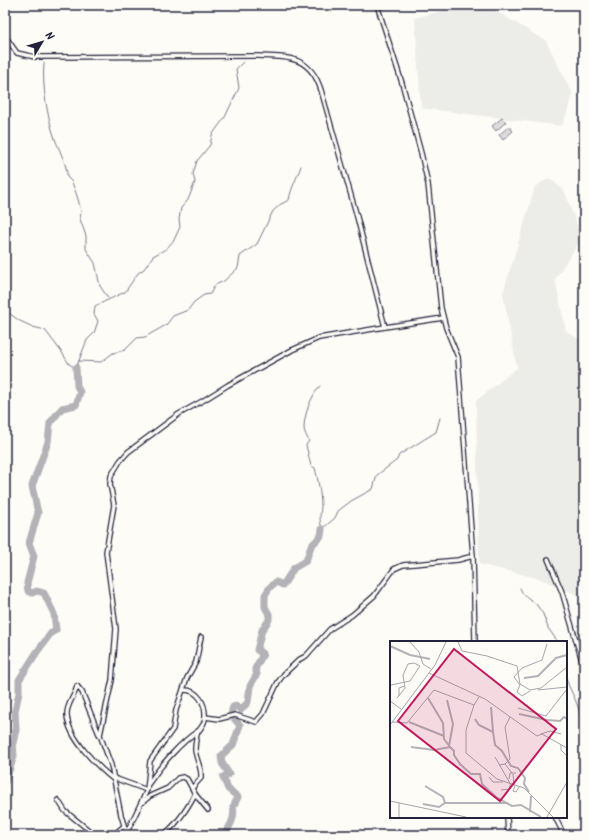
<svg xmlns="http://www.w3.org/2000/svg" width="589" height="840" font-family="Kalam,sans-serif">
  <rect width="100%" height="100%" fill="#fdfcf7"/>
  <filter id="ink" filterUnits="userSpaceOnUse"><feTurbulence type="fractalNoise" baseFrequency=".025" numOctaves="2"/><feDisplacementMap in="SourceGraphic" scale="8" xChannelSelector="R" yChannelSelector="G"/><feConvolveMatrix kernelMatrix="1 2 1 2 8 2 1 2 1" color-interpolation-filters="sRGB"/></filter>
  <g filter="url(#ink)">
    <g fill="#ecece9">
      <polygon points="463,5 486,5 546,41 573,95 562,126 421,108 415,18"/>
      <polygon points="549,178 564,190 582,238 555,279 566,331 584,342 584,598 541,579 479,564 476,401 517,368 503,293 535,187"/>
    </g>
    <g fill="#dddcdb" stroke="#807f8b">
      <polygon points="502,118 506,122 496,131 492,126"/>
      <polygon points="509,126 513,131 503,140 499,135"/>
    </g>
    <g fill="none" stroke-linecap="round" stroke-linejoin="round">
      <g stroke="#787885" stroke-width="1">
        <path d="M44,63C42,88 47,115 55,139C59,150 68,166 67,177L72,182L78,199L81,211L80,219L86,236V249L95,263L100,286L108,298"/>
        <polyline points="5,307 10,314 20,321 33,327 45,330 63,354 69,364 76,368 87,340 94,333 98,321 94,314 95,306 125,292 138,273 144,269 153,256 166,249 174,240 180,227 179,219 181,208 188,200 195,182 193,174 197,161 210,145 212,135 225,117 239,88 236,69 244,61"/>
        <path d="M79,361L101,362L113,353L125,350L137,338L145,337L166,325L173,316L188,310L194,302L204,295L210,294L215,285L224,281L238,268L240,256L257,244L273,211L281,204L289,200C291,188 297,178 301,166"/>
        <path d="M320,386C311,396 304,415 304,428C304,432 307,437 309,441L306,445L311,466L315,468C318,480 321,494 321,507C320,517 319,518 322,529L335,518L338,511L351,501L373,489L377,475L397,460L399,455L436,432L440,418"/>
        <polyline points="520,588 523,594 536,604 543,614 548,628 558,642"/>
        <path d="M566,678C569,689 575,697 578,707C581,715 579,722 584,729"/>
      </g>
      <g stroke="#b2b2b7" stroke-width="7">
        <polyline points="5,783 14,756 13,743 16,730 15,711 19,693 19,680 37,652 51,633 56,630 54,614 44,593 37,591 32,593 28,591 27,583 34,556 29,543 38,513 32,486 48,442 50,423 62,408 76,405 80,392 77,386 76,368"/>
        <polyline points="5,811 5,812"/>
        <polyline points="5,831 7,835"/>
        <path d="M224,835C230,827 236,817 233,807L238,797L228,789L223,777L229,774L222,763L221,756L233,745L240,725C235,720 229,715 233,707L237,706L241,710L248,702L250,686L257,674L255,669L263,654L257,650L262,630L269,620V614L265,607V595L270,587L276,582L283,585L294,568L306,561L311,546L321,536L322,529"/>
      </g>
      <g stroke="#22223b" stroke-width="6">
        <g id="minor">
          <polyline points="377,5 402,83 421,153 428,184 441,308 446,328 458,357 473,556 475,642"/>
          <path d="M5,36L17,53L35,57L257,56C287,57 310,55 321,90L356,213L385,327L443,318"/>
          <polyline points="548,559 562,592 584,668"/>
          <path d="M77,686C75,696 66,705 67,715C68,738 97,766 114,780"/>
          <polyline points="77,686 82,692 99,734"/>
          <path d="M183,690C198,689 206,704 205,718C205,724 201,727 198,732C196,736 195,746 195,750C196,760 202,767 201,778L192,788"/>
          <polyline points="205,717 219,719 235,715 256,722 263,714 278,682 284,674 300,659 306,656 330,629 352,615 374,596 394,569 403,565 458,560 473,556"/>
          <polyline points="114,778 147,790"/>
          <path d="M149,783C161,765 181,742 198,731"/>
          <polyline points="58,800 65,811 95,835"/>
          <polyline points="143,802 150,796 168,788 178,778 183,777 187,779 195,794 208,810"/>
          <polyline points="507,817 508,835"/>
          <polyline points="555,817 564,835"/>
          <polyline points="127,832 147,790 150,761 173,729 176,710 187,678 196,662 201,637"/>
          <polyline points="113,835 124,826"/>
          <polyline points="127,835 121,815 111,765 100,735 112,680 116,629 106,552 114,505 110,484 111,476 120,461 128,452 179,414 204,400 228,385 292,350 319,338 385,327"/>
          <path d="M163,835C177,825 187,809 195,794"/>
        </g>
      </g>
      <use href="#minor" stroke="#fdfcf7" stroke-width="3.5"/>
    </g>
  </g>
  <g transform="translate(390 641)">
    <rect width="177" height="177" fill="#fdfcf7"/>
    <path fill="none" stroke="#b2b2b7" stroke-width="2" d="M0,5L20,14L40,18M134,37L148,35L166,17L177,14M57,59L63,83L59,105M101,66L103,91M129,73L157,79L170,80L174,76L177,78M85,78L89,84L103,91M19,81L54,95M103,91L105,104L112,110L121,125L128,127L135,137L134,143L139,151M21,106L44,109L60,106L54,98L53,82L38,57M60,106L64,110V114L70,123L81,133H90L92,143L106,156L122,165L131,164L151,176M35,145L53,156L55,162H118M33,163L49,166L55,162M140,171L141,155"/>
    <path fill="none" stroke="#a5a5ac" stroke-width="1" d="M20,1L29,11L33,23L41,28M68,1L72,10L97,15L127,25L130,43L140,49L151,47L177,26M39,32L95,58L147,95L152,93L177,107M0,42V56M1,44L20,40L30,25M148,49L177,46M140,50L132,55L127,51L130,44L124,36L132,27L152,19L157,3M9,55V47L15,45M7,57L15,47L13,34L18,23L24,22L30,25M0,60L11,68M84,64L76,89V112L107,138L134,147L163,176M128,67L156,75L177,48M2,81L17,82L44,49L84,64L89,56M0,84L45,24L56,1M151,93L160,90L171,93M171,104V109L177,115M105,116L121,144M115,123L120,118L115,86L120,76M109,124L115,123L122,132M123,133L124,145M99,136L103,141H113M119,138L120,132H126M125,145L123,150L126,151L129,146M111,149L120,148V144M0,160L76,176M9,176V162M157,176L177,141"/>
    <path fill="#c2185b" fill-opacity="0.15" stroke="#c2185b" stroke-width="2" d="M64,8L166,88L110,160L8,80Z"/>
    <rect width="177" height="177" fill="none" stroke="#22223b" stroke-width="2"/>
  </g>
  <rect width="589" height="840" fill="none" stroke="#fdfcf7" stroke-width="20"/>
  <rect x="10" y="10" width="569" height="820" fill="none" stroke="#22223b" stroke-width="1.5" filter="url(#ink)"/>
  <g transform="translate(42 42) rotate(52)" stroke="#fdfcf7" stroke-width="3" paint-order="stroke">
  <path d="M0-3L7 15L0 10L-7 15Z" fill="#22223b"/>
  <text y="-6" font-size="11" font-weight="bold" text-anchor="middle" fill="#22223b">N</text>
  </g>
</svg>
